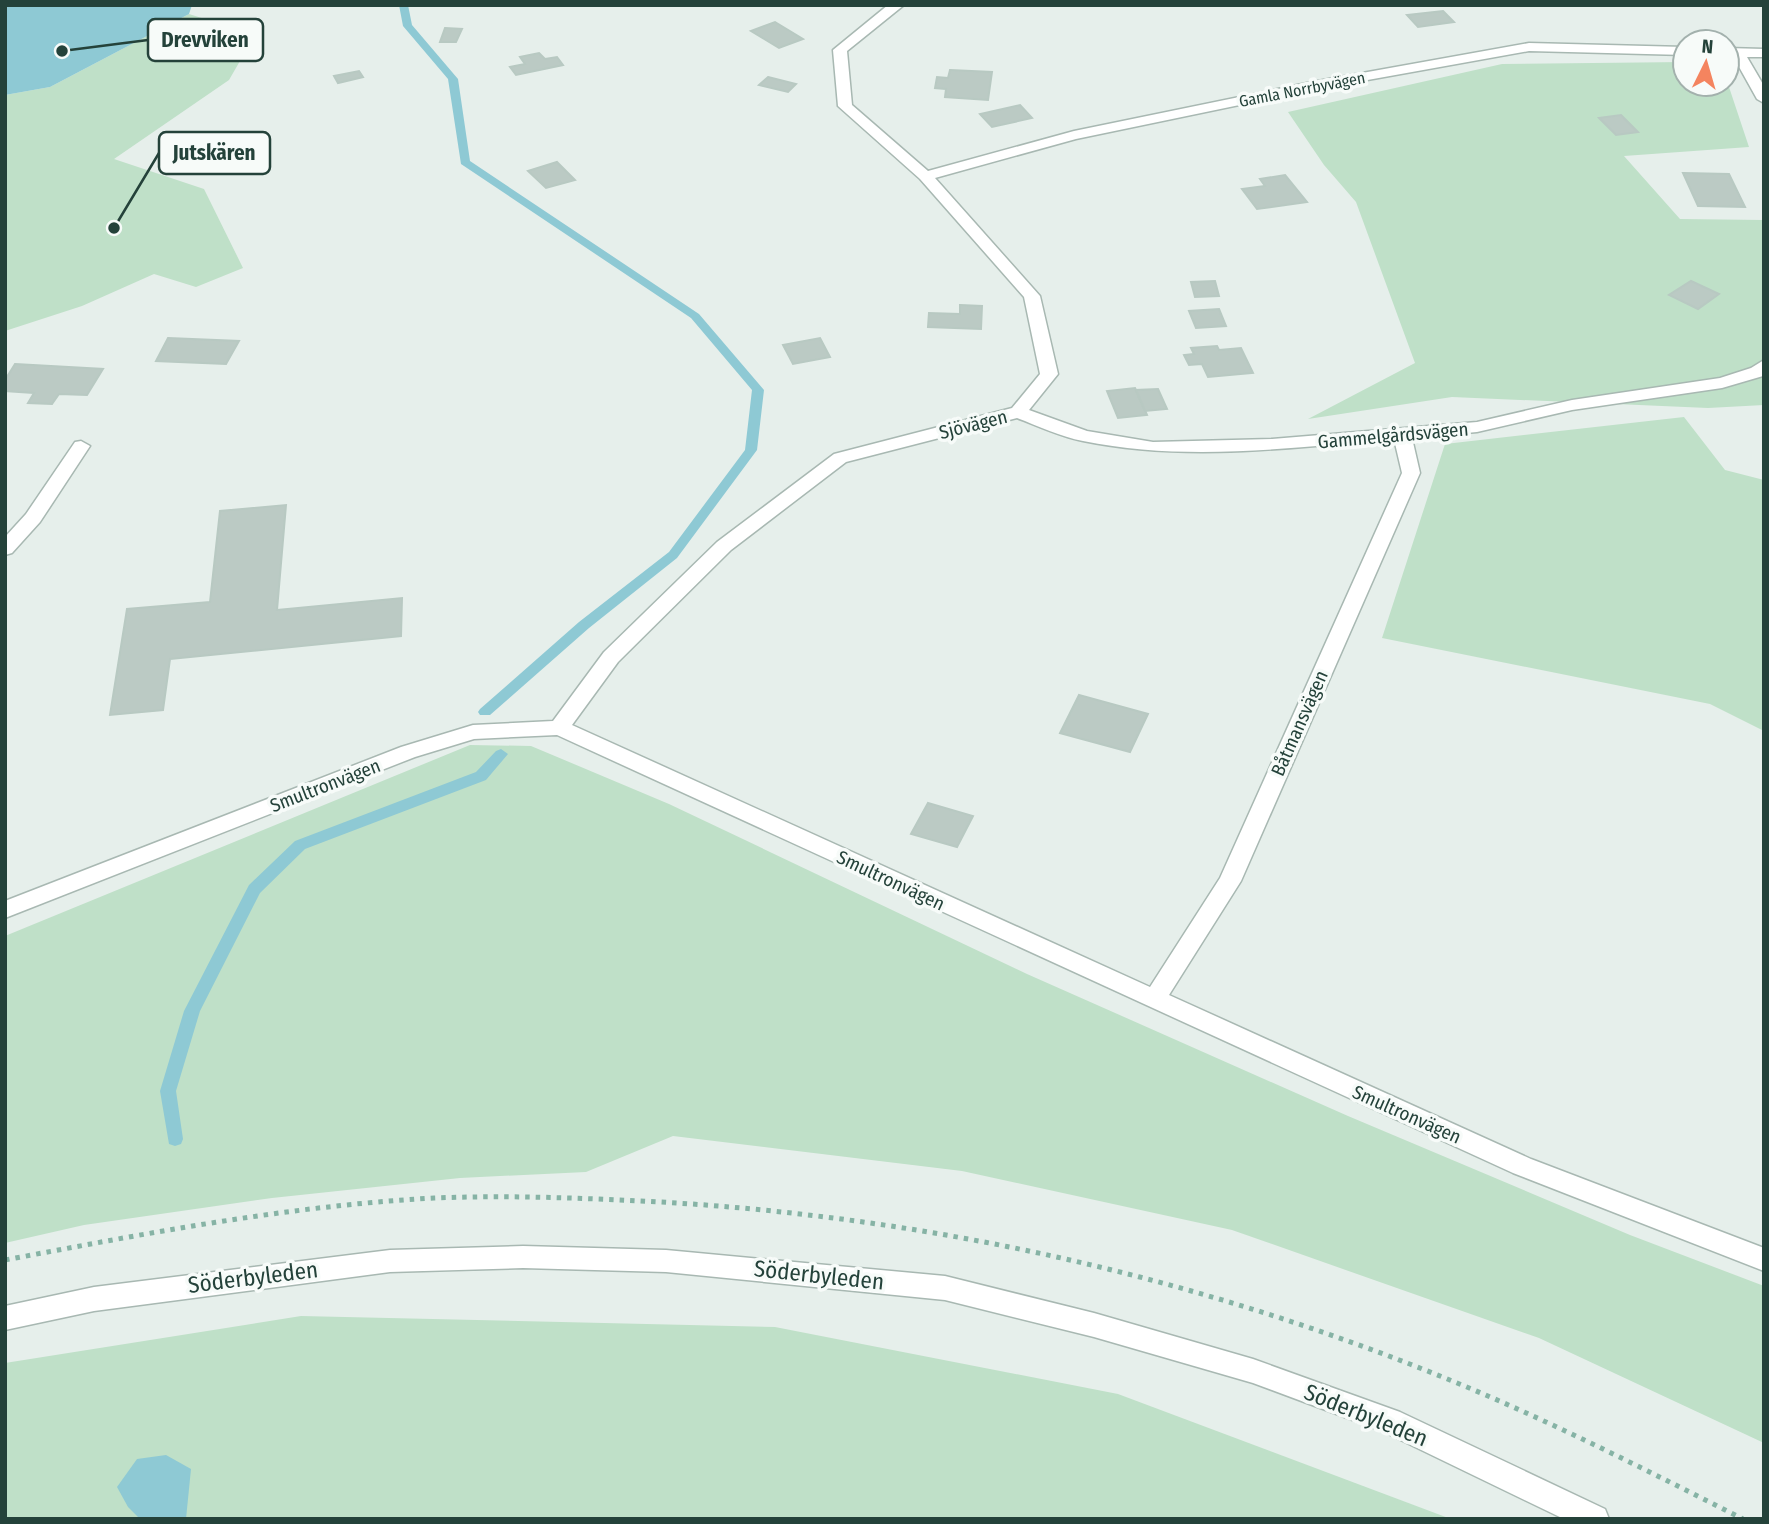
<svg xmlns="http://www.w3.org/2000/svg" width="1769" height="1524" font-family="'Fira Sans Condensed',sans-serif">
  <rect width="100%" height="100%" fill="#e6efeb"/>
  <g fill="#bfe0c8">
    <polygon points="189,14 255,35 229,80 114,159 204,189 243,268 196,287 154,274 82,306 5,331 5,95 50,87"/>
    <polygon points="1685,62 1685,84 1727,84 1727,81 1749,147 1624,156 1680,219 1764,220 1764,405 1708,408 1452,397 1308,419 1415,363 1356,202 1324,165 1288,112 1502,64"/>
    <polygon points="1684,417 1725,470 1764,480 1764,731 1710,704 1382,638 1445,444"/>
    <polygon points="470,745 531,746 562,759 669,804 1027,974 1348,1116 1630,1235 1764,1286 1764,1443 1539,1338 1232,1230 962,1171 673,1136 586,1172 460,1178 272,1198 84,1225 5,1243 5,936"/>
    <polygon points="301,1316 775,1327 1118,1394 1451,1519 5,1519 5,1363"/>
  </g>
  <g fill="#8ec9d4">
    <polygon points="5,5 192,5 189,14 50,87 5,95"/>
    <polygon points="166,1455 191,1469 186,1519 140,1519 128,1507 117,1487 137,1459"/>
  </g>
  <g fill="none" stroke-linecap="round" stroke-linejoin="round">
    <g fill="#8ec9d4" fill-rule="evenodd">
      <polygon points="399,5 408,5 412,25 458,79 470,161 699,314 764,390 757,450 677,558 589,628 490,715 480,715 478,712 480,709 579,622 669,552 745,450 752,390 691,318 461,164 448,79 403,26"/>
      <polygon points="501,749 508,754 486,780 305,849 260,893 200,1011 176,1091 183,1139 181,1144 175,1146 169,1144 160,1091 184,1011 249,885 295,841 476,772 496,751"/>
    </g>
  </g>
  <g fill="#bbcac4" stroke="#b8c9c2" stroke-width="2">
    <polygon points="1443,11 1454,22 1418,27 1407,15"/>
    <polygon points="775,22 803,39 779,48 751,31"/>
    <polygon points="445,28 462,29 456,42 440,42"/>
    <polygon points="539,53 545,59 557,57 563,65 516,75 510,67 525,64 520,57"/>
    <polygon points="950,70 992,72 988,100 945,97 946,89 935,88 937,77 948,78"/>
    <polygon points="359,71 363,77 338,83 334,76"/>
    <polygon points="768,77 796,84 788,92 759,85"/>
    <polygon points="1020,105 1032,118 992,127 980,114"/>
    <polygon points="1621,115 1638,132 1616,135 1599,118"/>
    <polygon points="557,162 575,180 546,188 528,171"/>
    <polygon points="1683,173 1729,174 1745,207 1698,206"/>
    <polygon points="1285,175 1307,202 1257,209 1242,189 1265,186 1260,179"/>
    <polygon points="1215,281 1219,296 1195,297 1191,282"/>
    <polygon points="1691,281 1719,294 1698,309 1669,295"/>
    <polygon points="960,305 982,306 981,329 928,327 929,313 960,314"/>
    <polygon points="1219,309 1226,326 1196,328 1189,311"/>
    <polygon points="168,338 239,341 226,364 156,361"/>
    <polygon points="820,338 830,357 793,364 783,345"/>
    <polygon points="1217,346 1219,350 1241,348 1253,373 1208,377 1202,364 1189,365 1184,355 1194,354 1191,348"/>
    <polygon points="15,364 103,369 87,395 59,394 52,404 28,403 34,393 5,391 5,380"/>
    <polygon points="1135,388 1147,415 1118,418 1107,391"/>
    <polygon points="1158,389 1167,409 1145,411 1136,390"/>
    <polygon points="286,505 277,610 402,598 401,636 170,659 163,710 110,715 127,609 210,602 220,511"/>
    <polygon points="1079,695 1148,714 1130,752 1060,733"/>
    <polygon points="928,803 973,816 957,847 911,834"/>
  </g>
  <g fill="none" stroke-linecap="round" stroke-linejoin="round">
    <g stroke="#a8b8b2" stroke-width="3">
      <g id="minor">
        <path d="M888,5H904L847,51L852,105L928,171L1074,131L1312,82L1529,43L1685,47V55L1529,51L1312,90L1076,139L935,178L1040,296L1058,374L1029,410L1087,431L1153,442L1272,439L1477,422L1572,400L1720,378L1751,368L1764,360L1763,376L1722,388L1572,410L1477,432L1412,438L1420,473L1241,881L1169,995L1531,1159L1764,1248V1271L1513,1173L557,735L474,739L415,757L5,918V901L401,747L473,725L553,721L604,652L717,542L834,454L1012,408L1040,374L1024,297L920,179L838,106L833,50ZM1017,418C1038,426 1061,437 1083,441C1185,462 1291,448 1394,439L1402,473L1220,878L1150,987L572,725L618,662L731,550L846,462Z"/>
        <polygon points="1727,48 1764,49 1764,57 1747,57 1764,86 1764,103 1757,99 1733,56 1727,56"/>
        <polygon points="81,441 90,446 40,522 12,553 5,555 5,537 26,514 75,442"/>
        <polygon points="523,1246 666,1250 945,1276 1094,1313 1253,1359 1400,1412 1605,1509 1609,1519 1564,1519 1382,1431 1253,1383 1094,1337 945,1300 666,1272 523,1268 390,1272 94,1311 5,1330 5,1306 94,1287 390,1250"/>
      </g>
    </g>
    <path stroke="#86b3a5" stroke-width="5" stroke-dasharray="4.5 6" stroke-linecap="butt" d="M5,1260C149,1233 287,1206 434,1198C509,1195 584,1198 660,1202C940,1218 1215,1281 1474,1390C1566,1429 1654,1474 1743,1519"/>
    <use href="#minor" fill="#fff" fill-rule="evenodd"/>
  </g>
  <g text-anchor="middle" stroke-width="7" stroke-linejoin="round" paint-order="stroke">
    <g font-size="16" fill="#24423a" stroke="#f7fbf9">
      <text transform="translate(1302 89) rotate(-11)" y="6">Gamla Norrbyvägen</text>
    </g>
    <g font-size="19" fill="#24423a" stroke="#f7fbf9">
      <text transform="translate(973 424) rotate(-14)" y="7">Sjövägen</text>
      <text transform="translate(1393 435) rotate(-5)" y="7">Gammelgårdsvägen</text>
      <text transform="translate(1299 723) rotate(-66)" y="7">Båtmansvägen</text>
      <text transform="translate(325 785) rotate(-21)" y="7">Smultronvägen</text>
      <text transform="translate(891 880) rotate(25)" y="7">Smultronvägen</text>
      <text transform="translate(1407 1114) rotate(24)" y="7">Smultronvägen</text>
    </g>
    <g font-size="23" fill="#24423a" stroke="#f7fbf9">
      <text transform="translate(819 1275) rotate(6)" y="8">Söderbyleden</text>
      <text transform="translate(253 1277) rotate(-7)" y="8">Söderbyleden</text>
      <text transform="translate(1366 1415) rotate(22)" y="8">Söderbyleden</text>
    </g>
  </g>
  <path fill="none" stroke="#24423a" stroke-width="2.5" d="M62 51L148 40M114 228L159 153"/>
  <g fill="#24423a" stroke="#f7fbf9" stroke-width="2.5">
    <circle cx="62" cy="51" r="7"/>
    <circle cx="114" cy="228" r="7"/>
  </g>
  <g fill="#f7fbf9" stroke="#24423a" stroke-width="2.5">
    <rect x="148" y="19" width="115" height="42" rx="7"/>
    <rect x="159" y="132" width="111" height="42" rx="7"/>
  </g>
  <g font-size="21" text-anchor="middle" font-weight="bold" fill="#24423a">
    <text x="205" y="47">Drevviken</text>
    <text x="214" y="160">Jutskären</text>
  </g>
  <rect width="1769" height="1524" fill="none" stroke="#24423a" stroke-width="14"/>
  <g transform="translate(1706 63) rotate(5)"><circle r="33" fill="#f7fbf9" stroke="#a3b1ad" stroke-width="2"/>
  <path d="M0-5L12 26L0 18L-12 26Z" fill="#f4845f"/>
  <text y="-10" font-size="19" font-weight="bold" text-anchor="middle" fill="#24423a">N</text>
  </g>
</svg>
